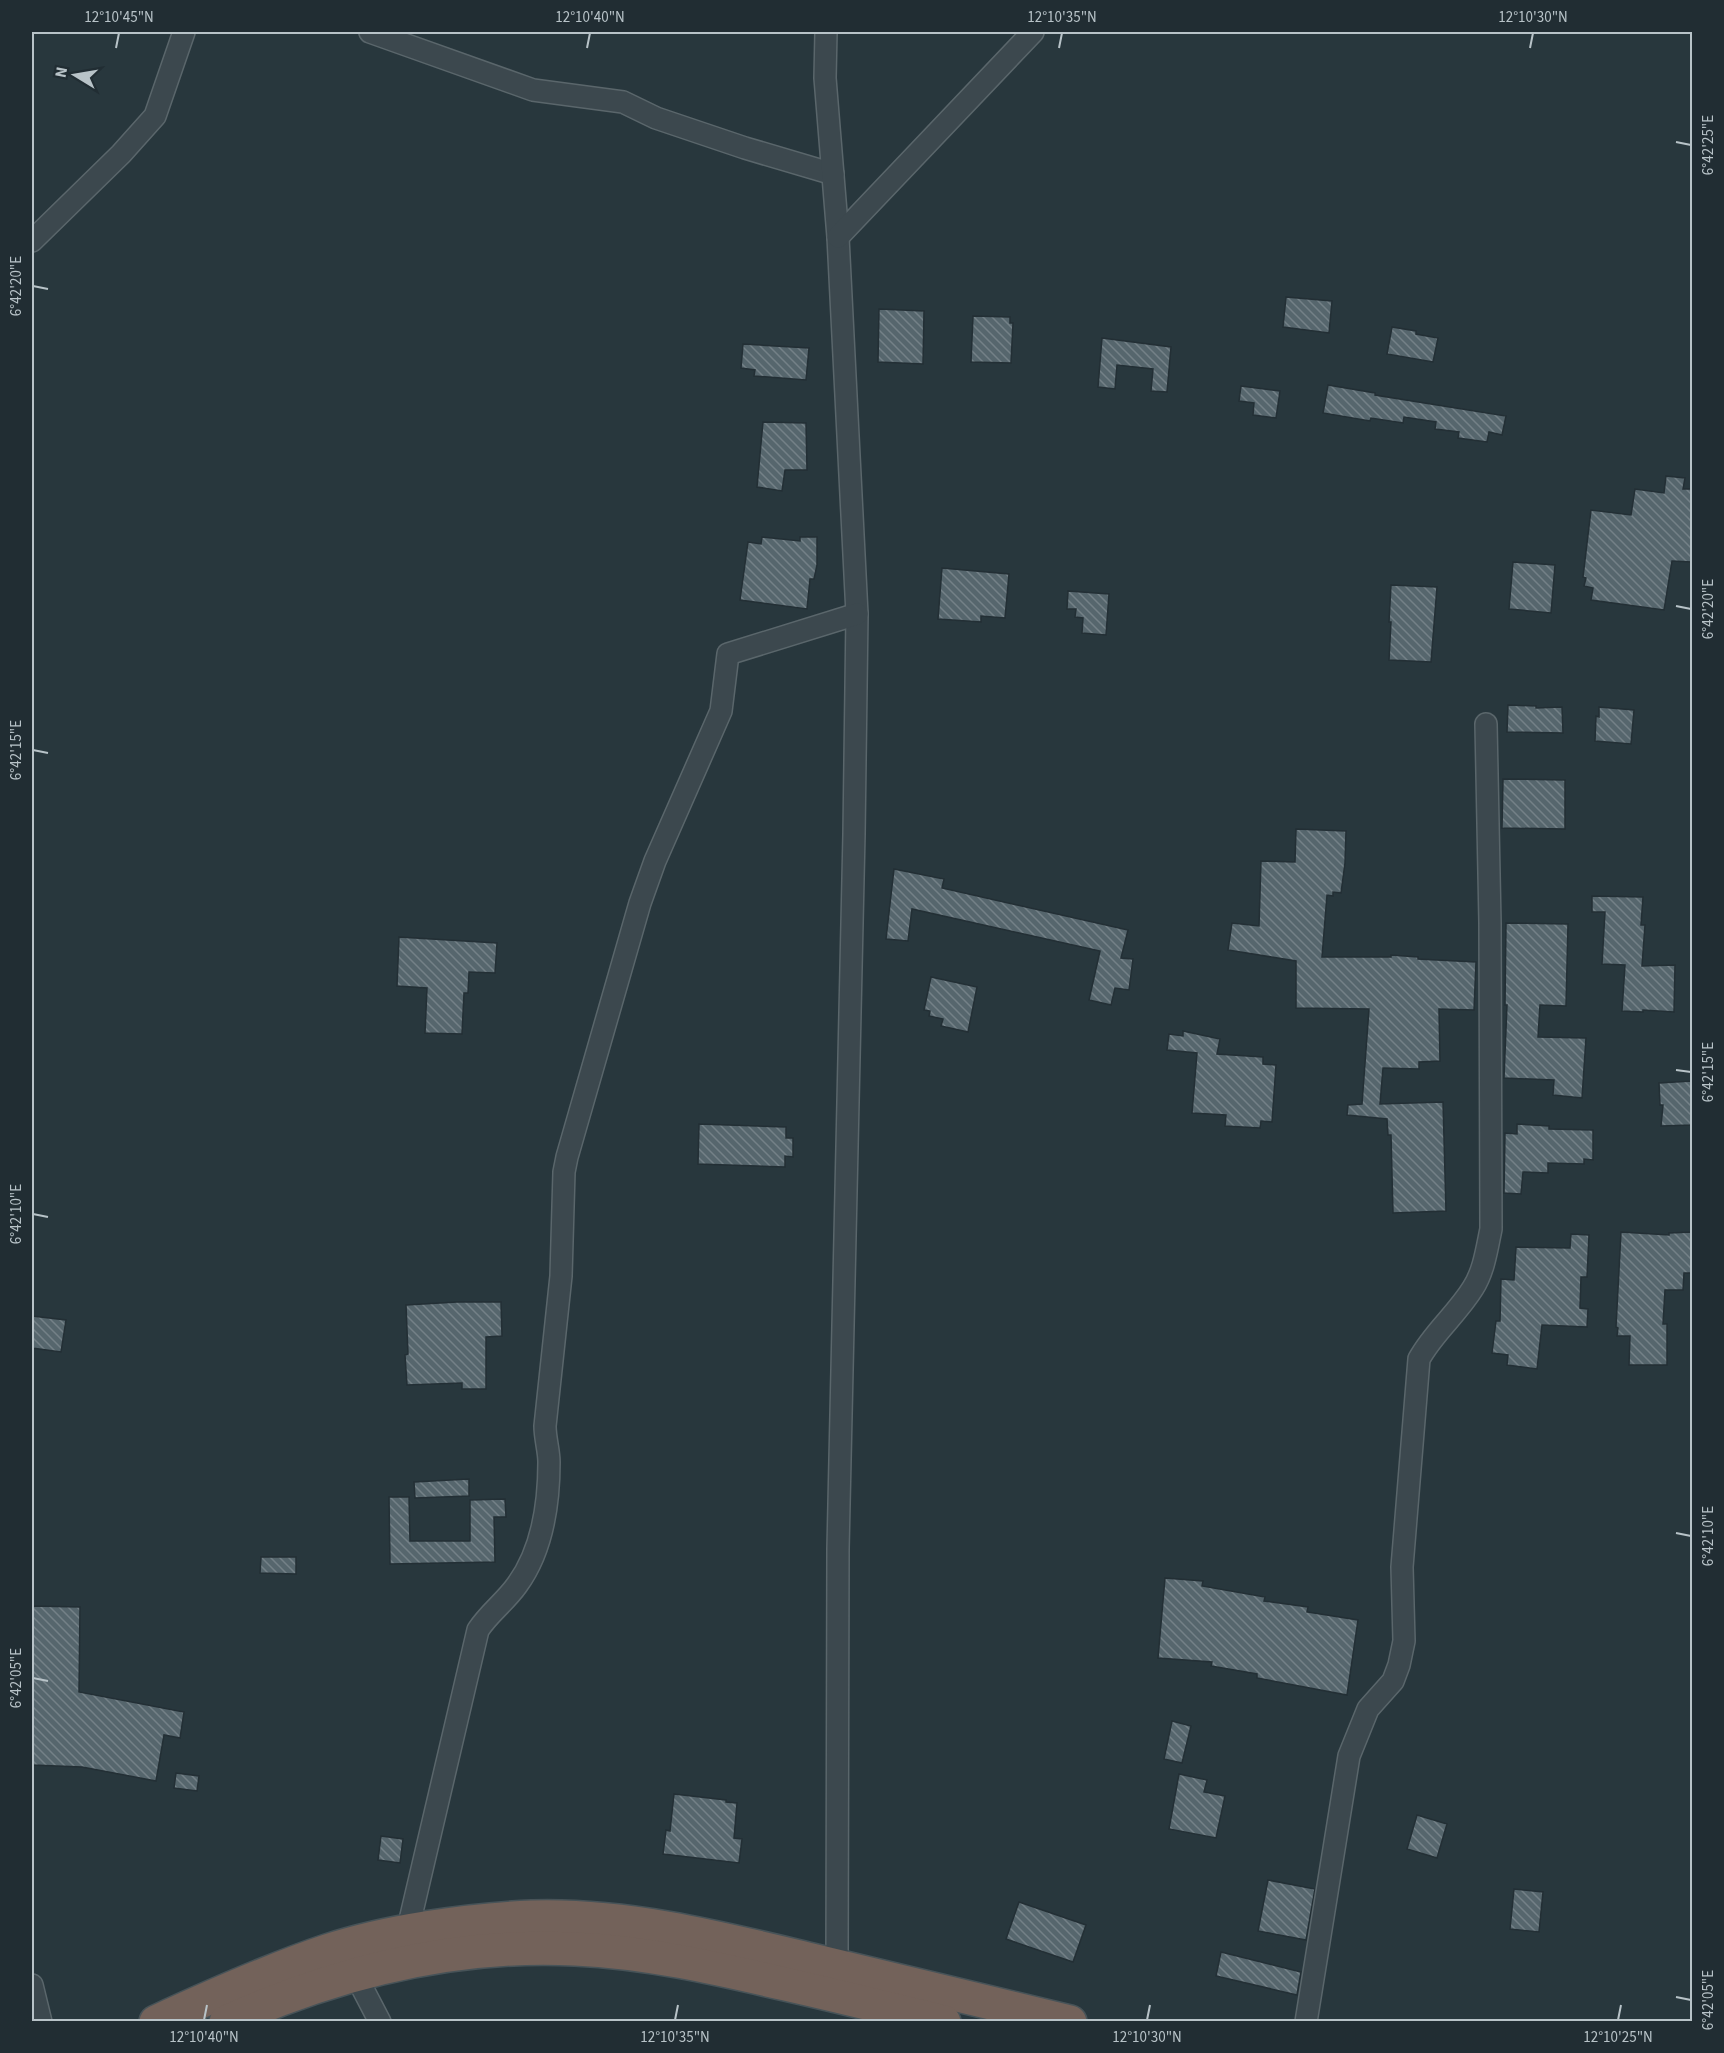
<svg xmlns="http://www.w3.org/2000/svg" width="1724" height="2053" font-family="'Source Sans 3',sans-serif">
  <defs>
    <pattern id="building-back-hatch" width="6" height="6" patternUnits="userSpaceOnUse" patternTransform="scale(1.5)"><rect width="6" height="6" fill="#56666d"/><path d="M-1 5l2 2M0 0l6 6M5-1l2 2" fill="none" stroke="#748187"/></pattern>
  </defs>
  <rect width="100%" height="100%" fill="#28373d"/>
  <g fill="url(#building-back-hatch)" stroke="#232f35" stroke-width="1.5">
    <polygon points="1286,297 1332,301 1329,333 1283,327"/>
    <polygon points="879,309 924,311 923,364 878,362"/>
    <polygon points="973,316 1010,317 1010,323 1013,323 1011,363 971,362"/>
    <polygon points="1392,327 1416,331 1416,334 1438,338 1433,362 1387,354"/>
    <polygon points="1102,338 1171,347 1167,392 1151,391 1153,369 1117,365 1115,389 1098,387"/>
    <polygon points="743,344 809,348 806,380 754,376 755,370 741,368"/>
    <polygon points="1328,385 1375,393 1375,395 1506,416 1502,435 1489,432 1487,442 1458,438 1459,432 1435,429 1436,422 1404,417 1403,423 1371,418 1370,421 1323,413"/>
    <polygon points="1241,386 1280,391 1276,418 1253,415 1254,403 1239,401"/>
    <polygon points="763,422 806,423 807,470 785,470 782,491 757,487"/>
    <polygon points="1666,476 1685,478 1683,489 1692,489 1692,562 1672,561 1664,610 1591,600 1593,588 1584,586 1586,578 1583,577 1591,510 1631,515 1635,489 1664,493"/>
    <polygon points="762,537 800,541 800,537 817,537 817,565 814,579 810,579 807,609 740,600 748,542 761,544"/>
    <polygon points="1513,562 1555,565 1551,613 1509,609"/>
    <polygon points="942,568 1009,574 1005,618 981,616 981,622 938,619"/>
    <polygon points="1391,585 1437,587 1431,662 1389,660 1391,622 1389,622"/>
    <polygon points="1068,591 1109,594 1106,635 1082,633 1083,618 1075,617 1076,609 1067,609"/>
    <polygon points="1508,705 1536,706 1536,708 1562,707 1563,733 1507,732"/>
    <polygon points="1599,707 1634,710 1631,744 1595,741 1596,716 1599,717"/>
    <polygon points="1503,779 1565,780 1565,829 1502,828"/>
    <polygon points="1296,829 1346,831 1345,863 1341,893 1333,892 1333,896 1327,895 1322,957 1391,957 1391,955 1418,957 1418,959 1476,962 1474,1010 1439,1009 1440,1061 1419,1062 1419,1069 1383,1068 1380,1104 1443,1102 1446,1211 1393,1213 1391,1135 1388,1135 1387,1119 1347,1115 1348,1105 1362,1104 1369,1009 1296,1008 1296,961 1228,950 1232,923 1259,926 1261,861 1295,862"/>
    <polygon points="894,869 944,879 942,888 1128,930 1121,958 1133,959 1129,990 1115,988 1111,1005 1089,1000 1100,951 912,909 908,941 886,939"/>
    <polygon points="1592,896 1643,897 1641,925 1645,925 1642,966 1675,965 1674,1012 1643,1010 1643,1012 1622,1011 1625,965 1602,964 1605,912 1592,912"/>
    <polygon points="1506,923 1568,924 1566,1006 1540,1005 1538,1037 1586,1038 1582,1098 1553,1095 1554,1080 1504,1078 1507,1005 1505,1005"/>
    <polygon points="399,937 497,943 495,973 469,972 468,993 464,993 462,1034 425,1033 427,988 397,986"/>
    <polygon points="931,977 977,987 968,1032 941,1026 943,1019 929,1016 930,1011 924,1010"/>
    <polygon points="1183,1031 1220,1039 1217,1054 1263,1057 1263,1064 1276,1065 1272,1122 1261,1121 1260,1128 1225,1126 1226,1115 1192,1113 1197,1053 1167,1050 1169,1034 1183,1036"/>
    <polygon points="1692,1081 1692,1125 1661,1126 1663,1105 1660,1105 1659,1083"/>
    <polygon points="699,1124 786,1127 786,1138 793,1138 793,1157 785,1156 785,1167 698,1164"/>
    <polygon points="1517,1124 1549,1126 1549,1129 1593,1130 1593,1160 1584,1159 1584,1164 1548,1163 1548,1173 1523,1172 1521,1194 1504,1193 1505,1133 1517,1134"/>
    <polygon points="1621,1232 1669,1235 1669,1233 1692,1232 1692,1273 1684,1273 1683,1290 1665,1290 1663,1324 1667,1324 1667,1365 1629,1365 1630,1336 1617,1336 1618,1328 1616,1327"/>
    <polygon points="1571,1234 1589,1235 1587,1277 1581,1277 1580,1308 1588,1309 1587,1327 1542,1325 1537,1369 1507,1365 1508,1355 1492,1353 1496,1321 1500,1321 1501,1279 1514,1280 1516,1247 1570,1248"/>
    <polygon points="457,1302 501,1302 502,1336 486,1337 486,1389 462,1389 462,1383 407,1385 405,1355 408,1354 406,1305"/>
    <polygon points="32,1316 66,1320 61,1352 32,1348"/>
    <polygon points="469,1479 469,1496 415,1498 414,1482"/>
    <polygon points="389,1497 409,1497 410,1541 470,1541 470,1500 505,1499 506,1517 494,1517 495,1562 390,1564"/>
    <polygon points="261,1557 296,1557 296,1574 260,1573"/>
    <polygon points="1165,1578 1203,1581 1202,1586 1265,1597 1264,1601 1308,1607 1307,1612 1358,1620 1347,1695 1257,1678 1257,1674 1211,1666 1212,1662 1158,1658"/>
    <polygon points="32,1606 80,1607 79,1692 184,1712 180,1738 164,1735 156,1781 82,1767 32,1765"/>
    <polygon points="1172,1721 1191,1726 1182,1763 1164,1759"/>
    <polygon points="176,1773 199,1776 197,1791 174,1788"/>
    <polygon points="1179,1774 1207,1780 1204,1792 1225,1796 1216,1838 1169,1829"/>
    <polygon points="674,1794 726,1800 726,1802 737,1803 734,1838 742,1839 739,1863 663,1854 666,1830 670,1831"/>
    <polygon points="1417,1815 1447,1824 1437,1858 1407,1849"/>
    <polygon points="381,1836 403,1839 400,1863 378,1860"/>
    <polygon points="1268,1880 1315,1889 1306,1940 1258,1931"/>
    <polygon points="1514,1889 1543,1892 1539,1932 1510,1929"/>
    <polygon points="1019,1902 1086,1925 1073,1962 1006,1939"/>
    <polygon points="1221,1952 1301,1972 1297,1995 1216,1976"/>
  </g>
  <g fill="none" stroke-linecap="round" stroke-linejoin="round">
    <g stroke="#5a666b" stroke-width="24">
      <g id="street">
        <polyline points="370,32 533,90 623,102 656,118 745,148 833,174"/>
        <polyline points="826,32 825,78 838,237 857,614 854,834 838,1549 837,1966 835,1977"/>
        <polyline points="838,237 1033,32"/>
        <polyline points="32,241 121,154 155,116 184,32"/>
        <path d="M407,1933L478,1630C489,1613 505,1602 517,1585C542,1551 549,1504 549,1462C549,1451 545,1438 545,1426L561,1276L564,1172L567,1157L640,903L655,861L721,711L728,654L857,614"/>
        <polyline points="355,1974 380,2022"/>
        <polyline points="32,1985 41,2022"/>
        <path d="M1306,2022L1349,1756L1368,1709L1393,1681L1399,1665L1404,1641L1402,1567L1419,1359C1433,1333 1457,1314 1473,1288C1484,1271 1487,1248 1491,1229L1490,923L1486,724"/>
      </g>
    </g>
    <g stroke="#475358" stroke-width="36">
      <g id="highway">
        <path d="M156,2022C212,1996 268,1971 327,1951C388,1931 467,1920 532,1917C626,1914 721,1938 812,1960C898,1980 984,2001 1070,2022"/>
        <path d="M226,2022C335,1973 455,1943 575,1949C646,1952 716,1968 785,1984C838,1996 891,2009 944,2022"/>
      </g>
    </g>
    <use href="#street" stroke="#3c484e" stroke-width="21"/>
    <use href="#highway" stroke="#73625a" stroke-width="33"/>
  </g>
  <path fill="none" stroke="#b8c3c8" stroke-width="2" d="M116,48L119,33M587,48L590,33M1059,48L1062,33M1530,48L1533,33M1676,142L1691,145M33,286L48,289M1676,606L1691,609M33,750L48,753M1676,1070L1691,1072M33,1214L48,1217M1676,1533L1691,1536M33,1678L48,1681M1676,1997L1691,2000M204,2020L207,2005M675,2020L678,2005M1147,2020L1150,2005M1618,2020L1621,2005"/>
  <rect width="1724" height="2053" fill="none" stroke="#212d33" stroke-width="66"/>
  <g transform="translate(75 75) rotate(281)" stroke="#212d33" stroke-width="4.5" paint-order="stroke">
  <path d="M0-4.5L10 22L0 15L-10 22Z" fill="#b8c3c8"/>
  <text y="-9" font-size="16" font-weight="bold" text-anchor="middle" fill="#b8c3c8">N</text>
  </g>
  <rect x="33" y="33" width="1658" height="1987" fill="none" stroke="#b8c3c8" stroke-width="2"/>
  <g font-size="15" text-anchor="middle" fill="#b8c3c8">
    <text x="119" y="22">12°10'45"N</text>
    <text x="590" y="22">12°10'40"N</text>
    <text x="1062" y="22">12°10'35"N</text>
    <text x="1533" y="22">12°10'30"N</text>
    <text transform="translate(1708 145) rotate(-90)" y="5">6°42'25"E</text>
    <text transform="translate(16 286) rotate(-90)" y="5">6°42'20"E</text>
    <text transform="translate(1708 609) rotate(-90)" y="5">6°42'20"E</text>
    <text transform="translate(16 750) rotate(-90)" y="5">6°42'15"E</text>
    <text transform="translate(1708 1072) rotate(-90)" y="5">6°42'15"E</text>
    <text transform="translate(16 1214) rotate(-90)" y="5">6°42'10"E</text>
    <text transform="translate(1708 1536) rotate(-90)" y="5">6°42'10"E</text>
    <text transform="translate(16 1678) rotate(-90)" y="5">6°42'05"E</text>
    <text transform="translate(1708 2000) rotate(-90)" y="5">6°42'05"E</text>
    <text x="204" y="2042">12°10'40"N</text>
    <text x="675" y="2042">12°10'35"N</text>
    <text x="1147" y="2042">12°10'30"N</text>
    <text x="1618" y="2042">12°10'25"N</text>
  </g>
</svg>
